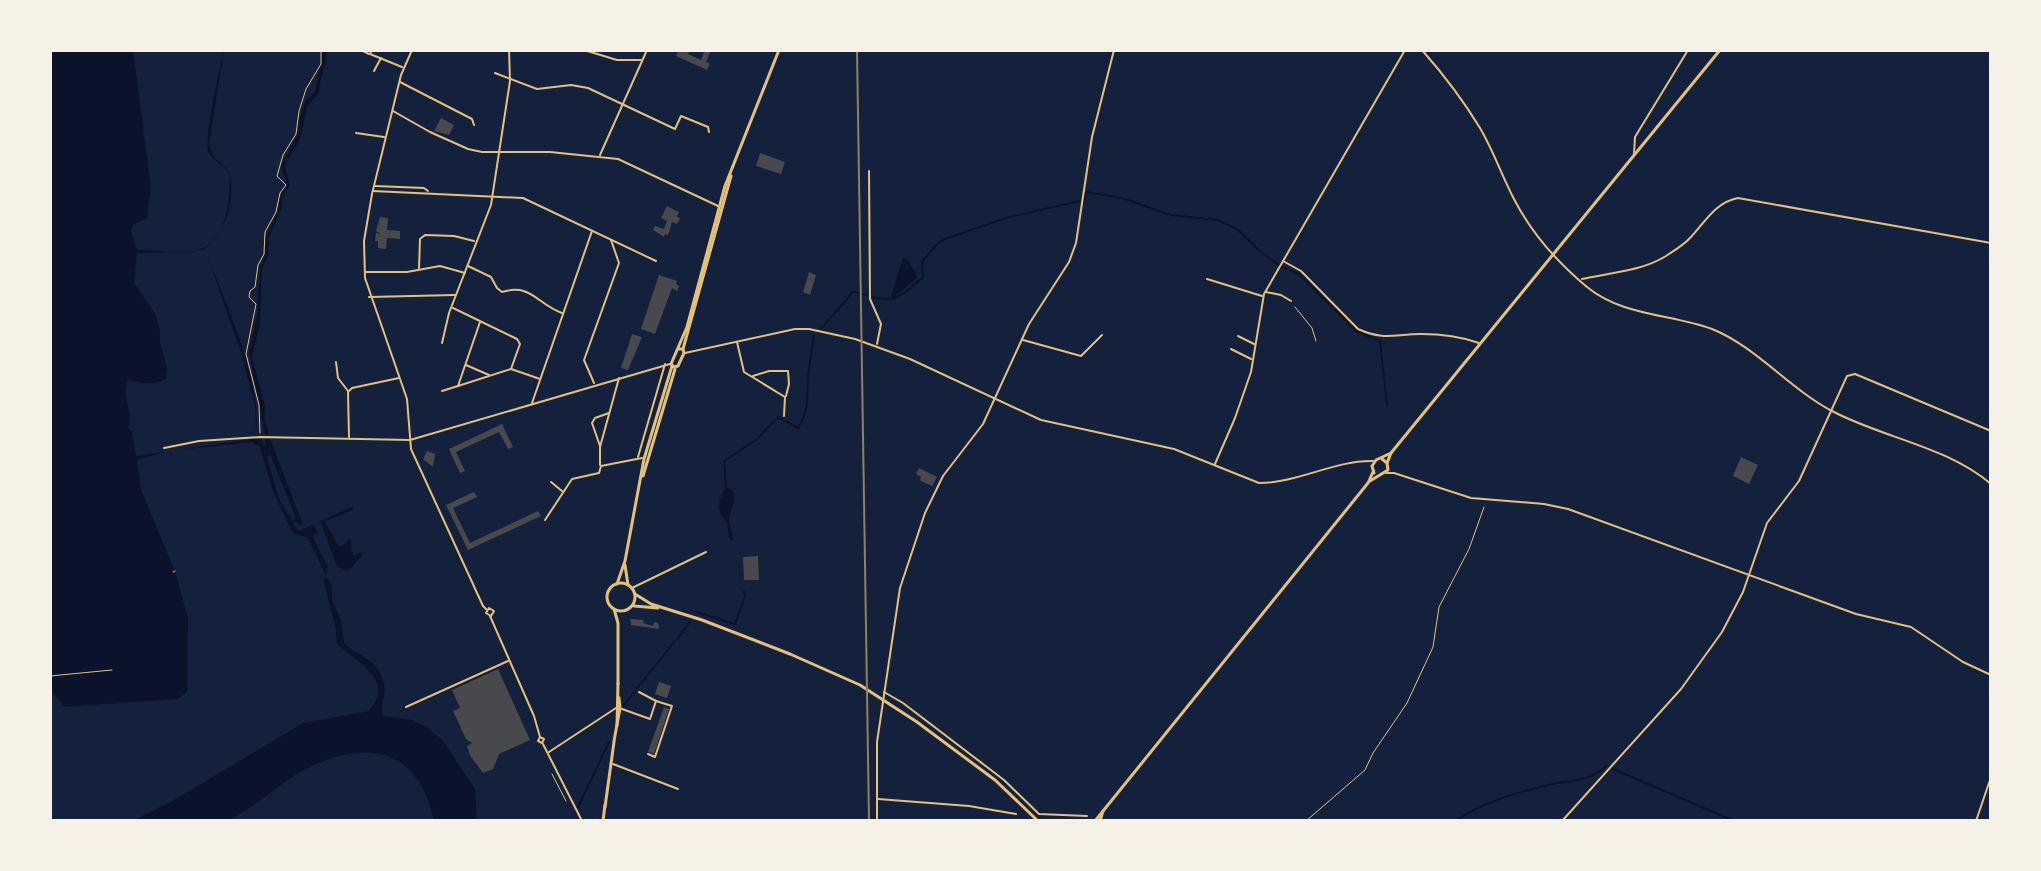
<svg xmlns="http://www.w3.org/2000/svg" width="2041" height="871" font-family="Poppins,sans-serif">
  <rect width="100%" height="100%" fill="#14213d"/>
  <g fill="#0b132b" fill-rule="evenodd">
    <path d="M50,50H133L151,187L147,218L133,225L131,231L137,250C155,250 175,253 193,251C229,246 229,199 230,173C224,165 211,160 208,151C204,139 220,64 224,50L209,144L214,157L230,172C235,202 228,228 205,249C225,304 262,376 256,434L255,407L242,356L205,249L191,252L137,253L134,283L156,315L160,331V342L167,369L166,379C153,386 142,383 128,380C121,397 134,411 128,428L132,431L136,456L251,439H261L265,446V439H270L303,524L299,526L296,521L293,524L299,531L314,524L318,533L314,535V540L328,567L326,576L308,538L293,533L290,528L272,489L260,447L253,442L169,451L137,460L141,490L175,571L188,618L187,692L178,699L65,707L50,690ZM270,454L296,518L292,521L279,499L267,457Z"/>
    <path d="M323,50H326C328,65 319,77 319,93L307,106L301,137L285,166L290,185L282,199V208L269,237L268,257L262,269L260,324L252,357L265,405V421L269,435H265L249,352L257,315L260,267L265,256V239L278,212L279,199L287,185L281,166L298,134L300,117L306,100L315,91Z"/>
    <polygon points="903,258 908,260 918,277 893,298 891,296"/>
    <path d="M726,487C743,494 729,508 729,521C730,527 733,534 733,541L729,538L727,522C715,512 718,499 726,487Z"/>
    <polygon points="352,507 353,510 325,521 338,546 342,546 350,539 353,554 355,555 360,552 363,554 351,569 345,571 337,566 320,521"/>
    <path d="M324,578H328L332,587V600L341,620L344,643C358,658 377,656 384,684C387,695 379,705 383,716L412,720L427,727L444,742L475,789L477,821H434C418,743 359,738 297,774C279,785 243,816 225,821C218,823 208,821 200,821C178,821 155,821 132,821L174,800L303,723L369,711C372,707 378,699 378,694C381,672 349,656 337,644C337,621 326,601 324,578Z"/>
  </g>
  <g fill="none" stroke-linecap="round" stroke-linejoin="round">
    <g stroke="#0b132b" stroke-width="2">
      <polyline points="1085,201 1086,192 1122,198 1171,215 1217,220 1237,229 1262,253 1279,265"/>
      <polyline points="1281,267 1287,269"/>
      <polyline points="1291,271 1300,275 1333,308"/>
      <path d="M872,297C898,304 904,293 923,277L922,262L937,244L945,239L1009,217L1080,201"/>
      <polyline points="1335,310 1356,331 1380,341 1387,406"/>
      <polyline points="821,329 853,292 866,295"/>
      <path d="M726,487L724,461L757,439L778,417L798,428C809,411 807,398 808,379C809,364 812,349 814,335"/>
      <polyline points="697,612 735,624 745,596 744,591"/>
      <polyline points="678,638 690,622"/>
      <polyline points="623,706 675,641"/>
      <polyline points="1613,769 1734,821"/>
      <polyline points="578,807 609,742"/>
      <path d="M1455,821C1483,802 1516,793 1548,785C1570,780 1590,782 1606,766"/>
    </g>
  </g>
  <g fill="#48494c">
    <polygon points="679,50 690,50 688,54 701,60 705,50 711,50 706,62 710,64 707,70 676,56"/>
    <polygon points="441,118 454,125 449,135 434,131"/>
    <polygon points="760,153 785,162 781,174 756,166"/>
    <polygon points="667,206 679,212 677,217 680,218 677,224 672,222 668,235 665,234 664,237 653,230 655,226 664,229 667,221 661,218"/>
    <polygon points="380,217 388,218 387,230 400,231 400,239 387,238 386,249 378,248 378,241 375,241 376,233 381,234 376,231"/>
    <polygon points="809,272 816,275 810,295 803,292"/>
    <polygon points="659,275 677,281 676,284 679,286 677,291 672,288 655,334 641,329"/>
    <polygon points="632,334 642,337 628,370 621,368"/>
    <polygon points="502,424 513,447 508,449 499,432 456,452 465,471 460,473 449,449"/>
    <polygon points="427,451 435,454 433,467 423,459"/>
    <polygon points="1741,457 1758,465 1749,484 1733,476"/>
    <polygon points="919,468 937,477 932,486 923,482 920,480 921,477 916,474"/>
    <polygon points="474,492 477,497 453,508 470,543 538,511 541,516 468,550 446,505"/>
    <polygon points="758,556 759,580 744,580 743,557"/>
    <polygon points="630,619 644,620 643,623 653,626 654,622 658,623 659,629 631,625"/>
    <polygon points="498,669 530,740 499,754 493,769 483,773 471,757 467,746 472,743 466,739 453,711 460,708 452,690"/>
    <polygon points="659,682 671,686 667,698 655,694"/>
    <polygon points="664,707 669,709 654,754 648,752"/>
  </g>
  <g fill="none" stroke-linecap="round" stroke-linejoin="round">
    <g stroke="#e5c07b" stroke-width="1">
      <polyline points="1295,307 1312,328 1316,341"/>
      <polyline points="260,433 259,405 246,354 256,304 249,297 250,291 255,287 258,265 264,254 265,232 276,212 280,193 286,185 277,176 283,155 296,134 299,111 306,89 321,64 321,50"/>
      <polyline points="173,572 175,571"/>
      <polyline points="50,676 112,670"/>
      <polyline points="552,774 566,801"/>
      <polyline points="1306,821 1365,770 1373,753 1407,703 1433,647 1439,607 1469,549 1484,507"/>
    </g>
    <g stroke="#e5c07b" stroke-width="2">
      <polyline points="361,50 369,54"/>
      <polyline points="372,50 370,54 402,67"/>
      <polyline points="584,50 617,60 641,60"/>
      <path d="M1422,50C1444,75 1463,100 1480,128C1493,150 1502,176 1514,199C1532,234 1557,262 1587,287C1622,316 1671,314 1712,329C1755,346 1790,389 1832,411C1883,438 1946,446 1991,484"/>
      <polyline points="374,71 381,58"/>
      <polyline points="495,73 537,89 571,85 588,88 675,129 681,116 708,127 709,132"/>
      <polyline points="400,82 472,119 474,125"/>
      <polyline points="393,111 430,132 468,149 482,152 550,152 618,159 718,206"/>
      <polyline points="356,133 384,137"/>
      <polyline points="1634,154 1635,137 1688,50"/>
      <polyline points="600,155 647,50"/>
      <polyline points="869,171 870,299 881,324 877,344"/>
      <polyline points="375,186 424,188 428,191"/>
      <polyline points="373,191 523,198 656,261"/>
      <path d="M1283,261L1301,271L1358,329C1385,341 1394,334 1421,334C1439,334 1462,337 1479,343"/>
      <path d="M468,266L491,277L497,288L502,292C531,283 537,304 562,313"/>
      <polyline points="419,268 420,239 425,235 454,236 474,241"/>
      <polyline points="365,272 407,272 440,266 465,273"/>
      <polyline points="1207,279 1262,296"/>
      <path d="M1582,279C1610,273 1642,271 1666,256C1675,250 1684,245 1691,237C1705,222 1716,202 1738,198L1991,243"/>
      <polyline points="1266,292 1281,295 1291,301"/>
      <polyline points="369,297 455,295"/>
      <polyline points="453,308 517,339 520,344 511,369"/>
      <polyline points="1238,336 1254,344"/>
      <polyline points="1023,340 1081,356 1102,335"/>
      <polyline points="737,342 744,372 785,397 784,416"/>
      <polyline points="442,343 449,313 491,205 510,81 509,50"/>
      <polyline points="1231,349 1251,359"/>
      <path d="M685,353L795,329H809L855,339L910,359L1041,420L1174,449L1259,483C1298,483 1335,460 1373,461"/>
      <polyline points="336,362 338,378 348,391"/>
      <polyline points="466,365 489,375"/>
      <polyline points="753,376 769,371 788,371 789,384 786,396"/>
      <polyline points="594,383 584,360 619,263 611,240"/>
      <polyline points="458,386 511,369 540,379"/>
      <polyline points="442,391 458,386 480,322"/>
      <polyline points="532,403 592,231"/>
      <polyline points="349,437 348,392 352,388 399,378"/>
      <polyline points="600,446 592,423 595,418 609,413"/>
      <polyline points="164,448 199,441 260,437 410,440 670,364"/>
      <polyline points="638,457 665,364"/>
      <polyline points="1215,464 1235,418 1251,372 1264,294 1405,50"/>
      <polyline points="600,465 600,447 619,378"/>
      <polyline points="551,482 562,491"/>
      <polyline points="545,520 572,479 599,473 601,466 642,458"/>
      <polyline points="632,588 706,552"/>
      <polyline points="884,692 903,703 1004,780 1039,814 1087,816"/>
      <polyline points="406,707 508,661"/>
      <polyline points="622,709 650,719 656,701 639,692"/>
      <polyline points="549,752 616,708"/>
      <polyline points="648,754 655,757 672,706 656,701"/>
      <polyline points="613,764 678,789"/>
      <polyline points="878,799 969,806 1016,814"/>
      <polyline points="877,821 877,742 900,588 925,513 943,476 983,424 1029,324 1069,262 1076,243 1092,137 1114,50"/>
      <polyline points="1562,821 1681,689 1722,632 1743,592 1767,523 1799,481 1847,376 1855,374 1991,431"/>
      <polyline points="1976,821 1991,777"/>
    </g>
    <g stroke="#e5c07b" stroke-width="2">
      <polyline points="412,50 401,75 372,194 364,241 365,278 407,399 411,449 483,606 487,610"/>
      <polyline points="1386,473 1394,473 1471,498 1544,504 1568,509 1856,614 1911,627 1963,662 1991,675"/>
      <polygon points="489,608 494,611 491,616 486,613"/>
      <polyline points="490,616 534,716 540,737 544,739 542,743 538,741 540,737"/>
      <polyline points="543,744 582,821"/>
    </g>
    <g stroke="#e5c07b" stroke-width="3">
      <polyline points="679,349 683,349 684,353 678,366 674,367 671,364 687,327 725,186 779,50"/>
      <polyline points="683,349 731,176"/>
      <polyline points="1387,463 1391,453 1720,50"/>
      <polyline points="1374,473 1372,466 1376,460 1391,453"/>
      <polyline points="643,476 675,369"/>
      <polyline points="1370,481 1388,470 1387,463 1382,459"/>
      <polyline points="625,565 628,585"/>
      <circle cx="621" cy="597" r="14"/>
      <polyline points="617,584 625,561 644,459 672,366"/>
      <polyline points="635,594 651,604 702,620 790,654 860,685 917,722 995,780 1038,821"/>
      <polyline points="634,606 658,608"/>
      <polyline points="614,609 618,623 618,684"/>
      <polyline points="617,726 618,683"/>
      <polyline points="614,741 620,708 619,698"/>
      <polyline points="605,807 614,742"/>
      <polyline points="603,821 605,805"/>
      <polyline points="1095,821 1368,483 1373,472"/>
      <polyline points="1100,821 1103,811"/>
    </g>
    <polyline stroke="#918062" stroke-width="2" points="857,50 869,821"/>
  </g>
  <rect width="2041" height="871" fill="none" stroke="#f6f1e7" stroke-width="104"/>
</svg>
